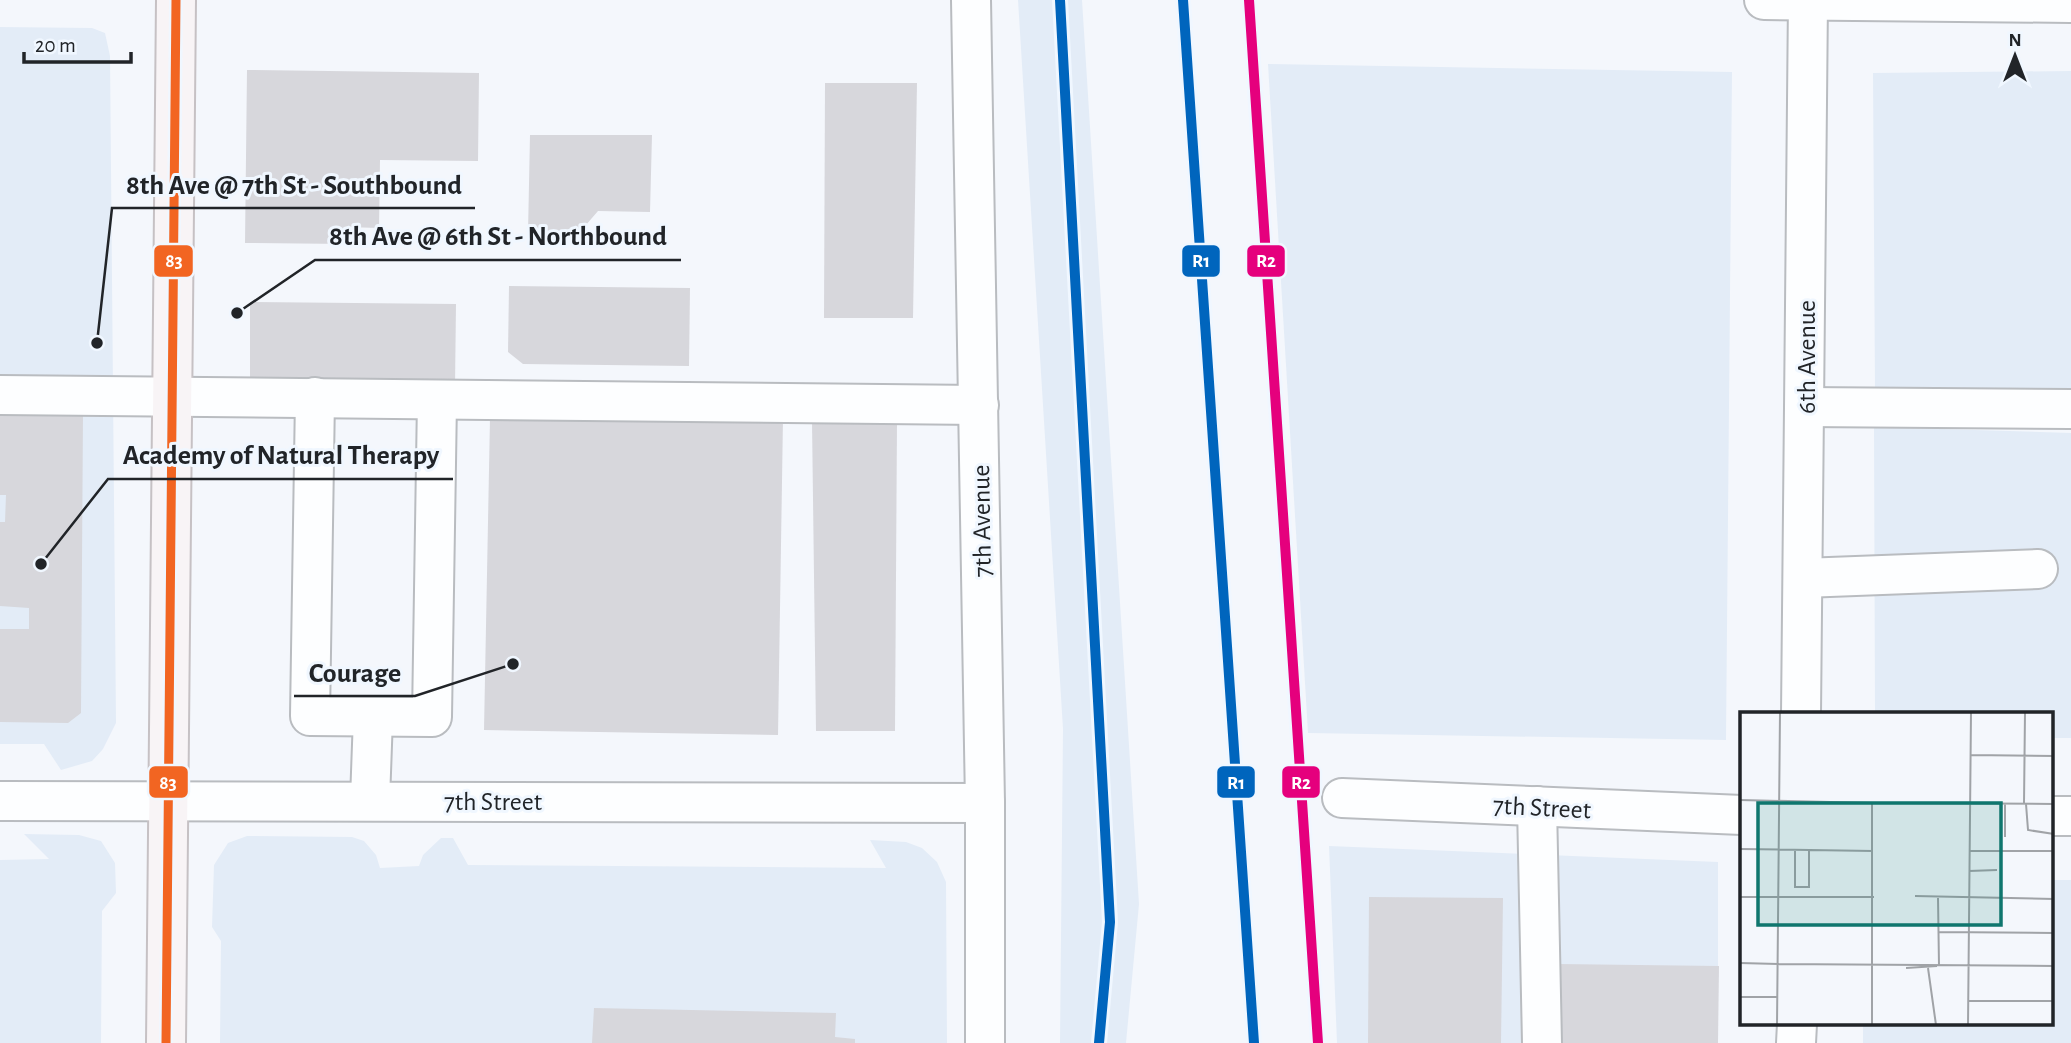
<svg xmlns="http://www.w3.org/2000/svg" width="2071" height="1043" font-family="'Alegreya Sans',sans-serif">
  <rect width="100%" height="100%" fill="#f4f7fc"/>
  <g fill="#e3ecf7">
    <polygon points="1018,0 1082,0 1139,904 1126,1043 1060,1043 1063,729"/>
    <polygon points="0,27 92,28 105,33 110,56 116,723 103,749 92,761 61,770 44,744 0,744"/>
    <polygon points="1268,64 1732,72 1726,740 1308,733"/>
    <polygon points="2071,71 2071,390 1875,391 1873,73"/>
    <polygon points="1874,427 2071,433 2071,738 2052,738 2052,714 1875,714"/>
    <polygon points="24,834 79,835 101,841 115,863 116,893 102,911 101,1043 0,1043 0,860 49,859"/>
    <polygon points="247,836 352,837 364,841 376,855 380,868 419,866 423,855 441,838 453,838 468,865 886,868 870,840 906,842 922,848 937,862 946,882 947,1043 220,1043 221,941 212,927 214,865 228,843"/>
    <polygon points="1329,846 1718,862 1718,1043 1337,1043"/>
    <polygon points="2052,880 2071,880 2071,1043 1863,1043 1863,1024 2052,1024"/>
  </g>
  <g fill="#d7d7dc">
    <polygon points="247,70 479,73 478,161 380,160 379,228 346,227 346,244 245,243"/>
    <polygon points="825,83 917,83 913,318 824,318"/>
    <polygon points="530,135 652,135 650,212 598,211 579,233 528,233"/>
    <polygon points="509,286 690,288 689,366 523,364 508,352"/>
    <polygon points="250,302 456,304 455,386 250,384"/>
    <polygon points="0,413 83,413 81,713 68,723 0,722 0,629 29,629 29,608 0,606 0,522 5,522 6,495 0,495"/>
    <polygon points="490,418 783,418 778,735 484,730"/>
    <polygon points="812,421 897,423 895,731 816,731"/>
    <polygon points="1369,897 1503,898 1501,1043 1368,1043"/>
    <polygon points="1558,964 1719,966 1718,1043 1558,1043"/>
    <polygon points="594,1008 836,1013 835,1037 855,1039 855,1043 592,1043"/>
  </g>
  <g fill="none" stroke-linecap="round" stroke-linejoin="round">
    <g stroke="#b9bcc0" stroke-width="42">
      <g id="minor">
        <polyline points="971,0 985,803 985,1043"/>
        <polyline points="1764,0 2071,3"/>
        <polyline points="0,395 979,405"/>
        <polyline points="315,397 310,716 432,717 437,400"/>
        <polyline points="1805,407 2071,409"/>
        <polyline points="1803,578 2038,569"/>
        <polyline points="1801,714 1808,0"/>
        <polyline points="1342,798 1742,815"/>
        <polyline points="370,800 373,717"/>
        <polyline points="0,801 985,803"/>
        <polyline points="1537,806 1542,1043"/>
        <polyline points="2052,816 2071,816"/>
        <polyline points="1796,1043 1797,1024"/>
      </g>
    </g>
    <g stroke="#c6c1c4" stroke-width="42">
      <polyline id="major" points="166,1043 176,0"/>
    </g>
    <use href="#minor" stroke="#fdfeff" stroke-width="38"/>
    <use href="#major" stroke="#f8f4f6" stroke-width="38"/>
    <g stroke="#f0f7ff" stroke-width="14">
      <polyline id="bus-1" points="166,1043 176,0"/>
    </g>
    <use href="#bus-1" stroke="#f26522" stroke-width="9"/>
    <g stroke="#f0f7ff" stroke-width="16">
      <g id="rail-1">
        <polyline points="1060,0 1110,922 1099,1043"/>
        <polyline points="1183,0 1254,1043"/>
      </g>
    </g>
    <g stroke="#f0f7ff" stroke-width="16">
      <polyline id="rail-2" points="1249,0 1318,1043"/>
    </g>
    <use href="#rail-1" stroke="#0065bd" stroke-width="10"/>
    <use href="#rail-2" stroke="#e5007d" stroke-width="10"/>
  </g>
  <g text-anchor="middle" stroke-width="6" stroke-linejoin="round" paint-order="stroke">
    <g font-size="26" fill="#212428" stroke="#f0f7ff">
      <text transform="translate(1806 357) rotate(-90)" y="9">6th Avenue</text>
      <text transform="translate(981 521) rotate(-91)" y="9">7th Avenue</text>
      <text x="493" y="810">7th Street</text>
      <text transform="translate(1542 807) rotate(3)" y="9">7th Street</text>
    </g>
  </g>
  <g transform="translate(1740 712)">
    <rect width="313" height="313" fill="#f4f7fc"/>
    <path fill="none" stroke="#a0a3a7" stroke-width="2" d="M230,43L314,44M0,88L132,91V313M167,91L314,92M284,92L285,0M286,92L288,118L314,122M265,125V91M0,137L133,139M55,138V175H69V138M230,139H314M229,159L257,158M175,184L314,187M0,185H134M198,186L199,254M199,220L314,221M0,251L38,252M38,252L314,254M166,256L197,254M188,256L196,313M0,285H37M228,289H314M37,313L40,0M228,313L231,0"/>
    <path fill="#0f766e" fill-opacity="0.15" stroke="#0f766e" stroke-width="3.5" d="M18,91H261V213H18Z"/>
    <rect width="313" height="313" fill="none" stroke="#212428" stroke-width="3.5"/>
  </g>
  <path fill="none" stroke="#212428" stroke-width="2.5" d="M97 343L112 208H475M237 313L315 260H681M41 564L108 479H453M513 664L415 696H294"/>
  <g fill="#212428" stroke="#f0f7ff" stroke-width="2.5">
    <circle cx="97" cy="343" r="7"/>
    <circle cx="237" cy="313" r="7"/>
    <circle cx="41" cy="564" r="7"/>
    <circle cx="513" cy="664" r="7"/>
  </g>
  <g font-size="28" text-anchor="middle" font-weight="bold" fill="#212428" stroke="#f0f7ff" stroke-width="6" stroke-linejoin="round" paint-order="stroke">
    <text x="294" y="194">8th Ave @ 7th St - Southbound</text>
    <text x="498" y="245">8th Ave @ 6th St - Northbound</text>
    <text x="281" y="464">Academy of Natural Therapy</text>
    <text x="355" y="682">Courage</text>
  </g>
  <g stroke="#f0f7ff" stroke-width="2.5">
    <rect x="153" y="244" width="41" height="34" rx="7" fill="#f26522"/>
    <rect x="1181" y="244" width="40" height="34" rx="7" fill="#0065bd"/>
    <rect x="1246" y="244" width="40" height="34" rx="7" fill="#e5007d"/>
    <rect x="148" y="765" width="41" height="34" rx="7" fill="#f26522"/>
    <rect x="1216" y="765" width="40" height="34" rx="7" fill="#0065bd"/>
    <rect x="1281" y="765" width="40" height="34" rx="7" fill="#e5007d"/>
  </g>
  <g font-size="19" text-anchor="middle" font-weight="bold" fill="#fff">
    <text x="174" y="267">83</text>
    <text x="1201" y="267">R1</text>
    <text x="1266" y="267">R2</text>
    <text x="168" y="789">83</text>
    <text x="1236" y="789">R1</text>
    <text x="1301" y="789">R2</text>
  </g>
  <g transform="translate(2015 56)" stroke="#f0f7ff" stroke-width="5" paint-order="stroke">
  <path d="M0-5L12 26L0 18L-12 26Z" fill="#212428"/>
  <text y="-10" font-size="19" font-weight="bold" text-anchor="middle" fill="#212428">N</text>
  </g>
  <path d="M24 52v10h107v-10" fill="none" stroke="#212428" stroke-width="3.5"/>
  <text x="35" y="52" font-size="21" fill="#212428" stroke="#f0f7ff" stroke-width="5" paint-order="stroke">20 m</text>
</svg>
